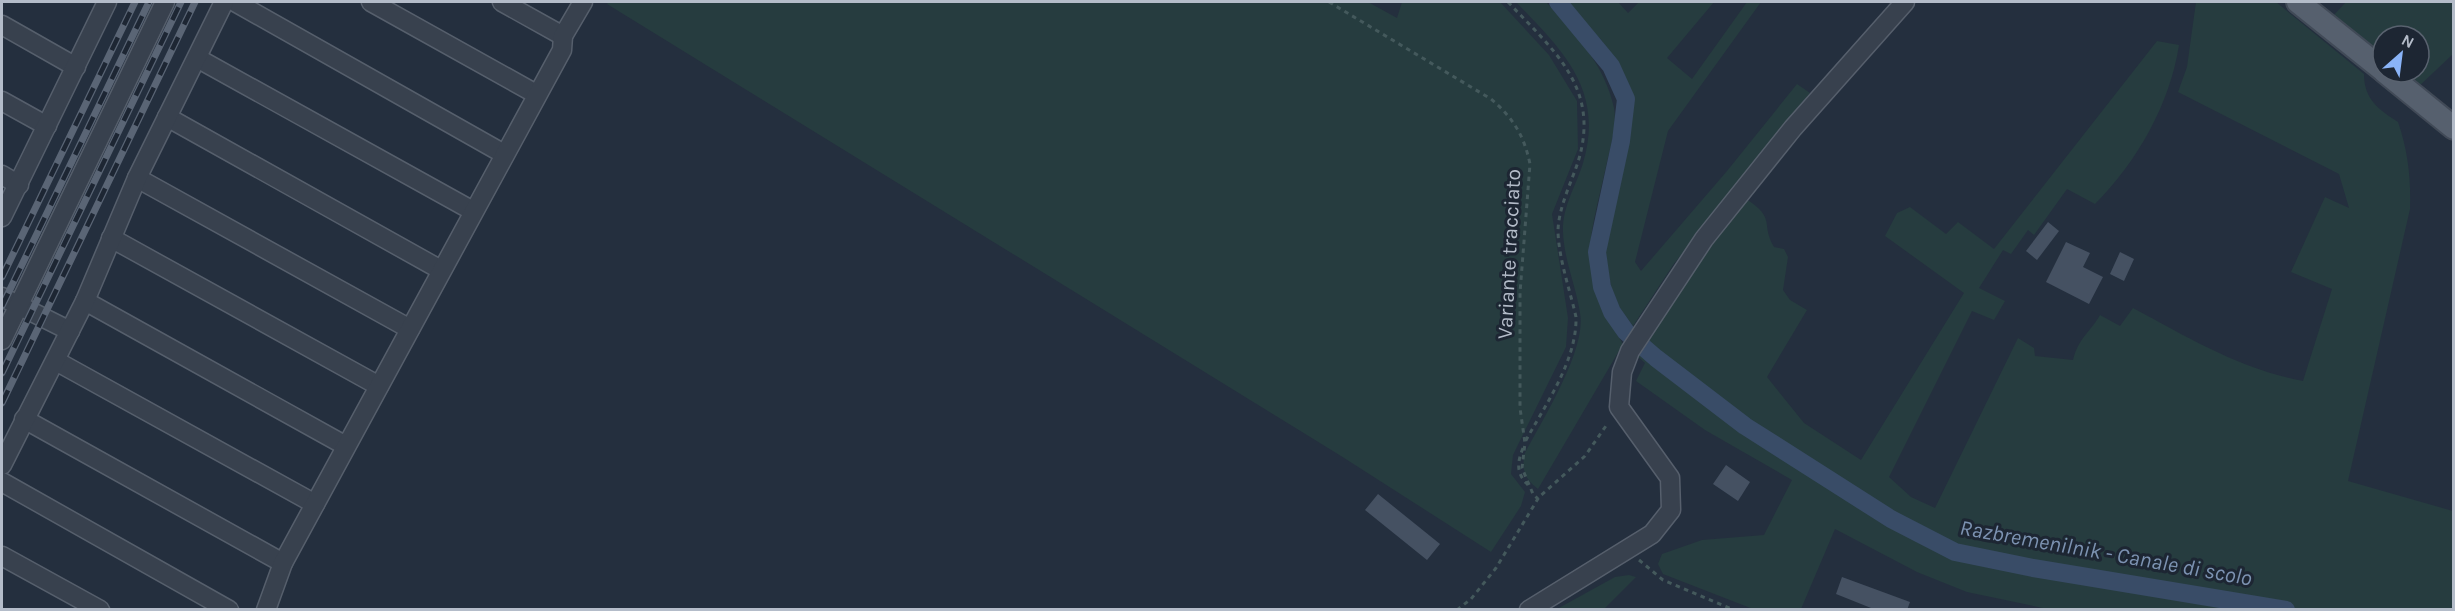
<svg xmlns="http://www.w3.org/2000/svg" width="2455" height="611" font-family="Karla,sans-serif">
  <rect width="100%" height="100%" fill="#242f3e"/>
  <g fill="#263c3f">
    <polygon points="609,2 1368,2 1397,18 1402,2 1500,2 1549,55 1577,101 1578,149 1552,214 1568,318 1566,347 1513,455 1511,474 1525,492 1521,506 1491,552 1341,456 607,4"/>
    <path d="M1516,2H1546C1575,33 1605,65 1614,108C1617,124 1611,146 1607,162C1589,244 1575,268 1623,344L1538,489C1525,479 1522,471 1524,455C1542,420 1587,350 1580,313C1576,286 1564,260 1563,232C1562,207 1576,186 1583,163C1605,90 1562,50 1516,2Z"/>
    <polygon points="1565,2 1618,2 1628,13 1639,2 1714,2 1667,58 1692,79 1747,2 1761,2 1668,131 1635,262 1641,271 1727,171 1797,84 1810,93 1673,265 1633,326 1614,300 1604,252 1630,109 1625,84 1602,41"/>
    <path d="M2196,2H2276L2364,74C2364,99 2378,109 2398,122C2408,151 2411,178 2410,209L2348,481L2453,511V609H2048L1967,592L1917,572L1835,529L1801,609H1753L1663,574L1658,564L1662,554L1702,540L1764,535L1792,480L1705,430L1636,381L1645,363L1636,355L1690,272L1746,199C1777,219 1760,223 1774,247L1784,249L1788,257L1783,290L1790,300L1807,310L1767,377L1804,423L1861,460L1964,293L1885,236L1897,213L1910,207L1946,234L1958,222L1994,249L2157,41L2179,45C2170,104 2137,162 2095,204L2067,189L2034,235L2028,230L2011,254L2003,250L1979,288L2005,301L1994,320L1972,311L1889,477L1911,497L1935,508L2018,338L2034,348L2035,356L2073,360C2079,337 2089,334 2100,315L2120,326L2133,308C2189,338 2240,369 2303,381L2332,289L2291,272L2325,197L2349,208L2339,174L2178,92L2187,67Z"/>
    <polygon points="2346,2 2453,2 2453,54 2417,88 2398,72 2419,72 2419,36 2383,36 2383,59 2333,16"/>
    <polygon points="1629,575 1636,577 1604,609 1557,609 1615,577"/>
  </g>
  <g fill="none" stroke-linecap="round" stroke-linejoin="round">
    <polyline stroke="#394c67" stroke-width="18" points="1558,2 1611,66 1626,99 1621,141 1597,252 1602,287 1612,312 1626,332 1656,358 1745,426 1891,519 1955,552 2033,568 2286,610"/>
  </g>
  <g fill="#455162">
    <polygon points="2048,222 2059,231 2037,260 2026,251"/>
    <polygon points="2066,242 2090,253 2083,267 2103,277 2089,304 2046,282"/>
    <polygon points="2120,252 2134,259 2124,281 2110,274"/>
    <polygon points="1726,465 1750,482 1738,501 1713,484"/>
    <polygon points="1378,494 1440,544 1427,560 1365,510"/>
    <polygon points="1842,577 1910,602 1907,610 1876,610 1836,594"/>
  </g>
  <g fill="none" stroke-linecap="round" stroke-linejoin="round">
    <g stroke="#565f6c" stroke-width="21">
      <g id="minor">
        <polyline points="235,2 504,154"/>
        <polyline points="371,2 536,94"/>
        <polyline points="502,2 563,36"/>
        <polyline points="2,25 76,67"/>
        <polyline points="197,58 473,211"/>
        <polyline points="2,101 47,126"/>
        <polyline points="167,117 441,270"/>
        <polyline points="2,175 19,185"/>
        <polyline points="137,178 410,329"/>
        <polyline points="2,217 107,2"/>
        <polyline points="111,238 379,386"/>
        <polyline points="2,297 70,331"/>
        <polyline points="85,301 346,446"/>
        <polyline points="2,340 165,2"/>
        <polyline points="56,361 315,504"/>
        <polyline points="24,419 283,563"/>
        <polyline points="2,465 85,301 137,178 224,2"/>
        <polyline points="2,482 229,610"/>
        <polyline points="2,556 100,610"/>
        <polyline points="266,610 283,563 562,50 563,36 583,2"/>
        <polyline points="1529,610 1652,534 1671,510 1670,478 1619,407 1622,372 1630,351 1704,239 1793,128 1905,2"/>
      </g>
    </g>
    <g stroke="#414a57" stroke-width="26">
      <g id="major">
        <polyline points="2298,2 2383,70"/>
        <polyline points="2385,72 2454,128"/>
      </g>
    </g>
    <g stroke="#44595c" stroke-width="3" stroke-dasharray="4.5 4.5" stroke-linecap="butt">
      <path d="M1329,2L1491,99C1513,118 1524,135 1530,164L1520,293V408L1525,443L1522,468L1533,494L1538,499"/>
      <path d="M1508,2C1554,51 1601,88 1578,162C1571,183 1558,209 1558,232C1559,260 1570,290 1576,317C1577,361 1545,405 1525,442"/>
      <path d="M1523,448C1517,463 1516,473 1528,485"/>
      <polyline points="1639,560 1663,580 1734,610"/>
      <polyline points="1457,610 1471,599 1496,568 1539,497 1585,456 1608,423"/>
    </g>
    <use href="#minor" stroke="#38414e" stroke-width="18"/>
    <use href="#major" stroke="#56606e" stroke-width="22"/>
    <g stroke="#5a6575" stroke-width="7">
      <g id="rail">
        <polyline points="2,277 135,2"/>
        <polyline points="2,306 149,2"/>
        <polyline points="2,373 181,2"/>
        <polyline points="2,403 195,2"/>
      </g>
    </g>
    <use href="#rail" stroke="#1d2633" stroke-width="4.5" stroke-dasharray="14" stroke-linecap="butt"/>
  </g>
  <g text-anchor="middle" stroke-width="6" stroke-linejoin="round" paint-order="stroke">
    <g font-size="21" fill="#b4bcc9" stroke="#1d2633">
      <text transform="translate(1509 254) rotate(-87)" y="7">Variante tracciato</text>
    </g>
    <g font-size="22" font-style="italic" fill="#7c92b1" stroke="#1d2633">
      <text transform="translate(2106 552) rotate(10)" y="8">Razbremenilnik - Canale di scolo</text>
    </g>
  </g>
  <rect width="2455" height="611" fill="none" stroke="#b4bcc9" stroke-width="6"/>
  <g transform="translate(2401 54) rotate(28)"><circle r="28" fill="#1d2633" stroke="#59626f" stroke-width="1.5"/>
  <path d="M0-4.5L10 22L0 15L-10 22Z" fill="#8ab4f8"/>
  <text y="-9" font-size="16" font-weight="bold" text-anchor="middle" fill="#b4bcc9">N</text>
  </g>
</svg>
